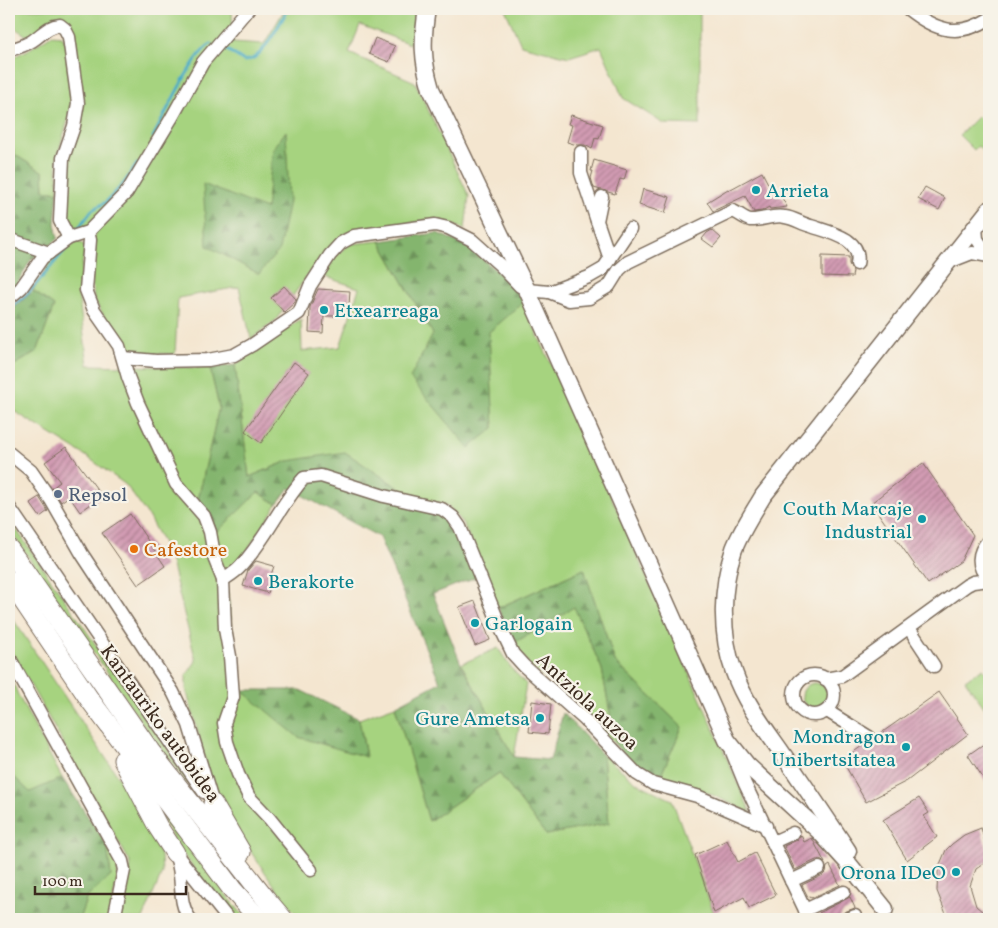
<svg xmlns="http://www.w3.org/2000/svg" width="998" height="928" font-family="Vollkorn,serif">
  <defs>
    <pattern id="forest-firs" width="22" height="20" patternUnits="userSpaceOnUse" patternTransform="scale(1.25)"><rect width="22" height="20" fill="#84b56e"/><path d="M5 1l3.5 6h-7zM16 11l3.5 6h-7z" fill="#6d935a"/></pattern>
    <pattern id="building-hatch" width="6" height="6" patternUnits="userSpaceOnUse" patternTransform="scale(1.25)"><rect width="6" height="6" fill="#d29bb3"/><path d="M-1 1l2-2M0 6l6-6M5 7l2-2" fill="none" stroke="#ac7f91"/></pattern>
  </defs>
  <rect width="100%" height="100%" fill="#f7f3e8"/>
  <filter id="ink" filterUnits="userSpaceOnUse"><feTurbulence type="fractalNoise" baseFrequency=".02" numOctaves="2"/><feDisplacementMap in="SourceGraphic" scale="10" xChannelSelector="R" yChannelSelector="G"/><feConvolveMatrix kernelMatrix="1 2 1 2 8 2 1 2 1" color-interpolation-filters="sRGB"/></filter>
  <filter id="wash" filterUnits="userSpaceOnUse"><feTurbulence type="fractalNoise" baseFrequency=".0096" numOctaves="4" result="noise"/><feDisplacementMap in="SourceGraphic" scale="20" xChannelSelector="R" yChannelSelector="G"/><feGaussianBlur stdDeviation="1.12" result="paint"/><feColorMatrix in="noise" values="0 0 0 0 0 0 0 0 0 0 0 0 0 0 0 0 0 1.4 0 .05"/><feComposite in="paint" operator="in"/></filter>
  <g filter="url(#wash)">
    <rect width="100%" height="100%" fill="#f4e6d0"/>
    <g fill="#a6d37f" stroke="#707e4e">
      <polygon points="9,9 232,9 233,42 264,44 285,9 416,9 410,44 360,25 349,53 415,82 469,196 465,229 437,219 345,233 312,269 275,321 251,339 239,287 178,298 175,354 127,353 94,300 91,276 95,233 72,232 65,221 68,160 83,106 61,22 51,18 30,38 9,24"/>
      <polygon points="505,9 700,9 700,125 664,124 623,98 601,47 569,57 521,45"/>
      <polygon points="52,35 62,36 66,45 73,103 57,157 58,192 44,190 43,172 15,155 9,137 9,59 28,50"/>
      <polygon points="978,116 989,127 989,149 985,153 978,146 974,150 959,135"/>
      <polygon points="78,241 85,246 78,293 88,365 210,368 219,407 198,500 258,492 277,504 237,566 225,573 241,690 366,756 359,719 395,706 429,821 499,773 546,835 609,823 603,755 637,783 672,800 716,919 301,919 288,905 253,855 213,788 186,689 186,676 196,661 169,554 148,516 126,485 86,456 9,408 9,368 37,352 54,306 33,291 51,259"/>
      <polygon points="380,241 433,334 494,428 488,332 523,303 587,442 751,813 702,790 658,782 682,727 615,662 584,569 498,608 464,525 447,505 413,498 288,461 249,477 235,365 301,319 302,351 340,347 359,288 322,276 336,256 350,244"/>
      <polygon points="9,519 193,785 188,785 145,727 9,529"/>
      <polygon points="574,606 602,669 616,746 574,701 530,666 514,643"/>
      <polygon points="9,613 123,784 161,856 162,873 143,919 120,919 131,864 9,647"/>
      <polygon points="498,648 511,668 526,684 514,757 461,664"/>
      <polygon points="983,668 989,677 989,714 965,680"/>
      <polygon points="9,671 18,695 62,778 30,793 9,772"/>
      <circle cx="815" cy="696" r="13"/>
      <polygon points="159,811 246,919 233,919 176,845"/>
      <polygon points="107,845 117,863 118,875 109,919 79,919 87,897 111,876"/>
    </g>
    <g fill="url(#forest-firs)" stroke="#607046">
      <polygon points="286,131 289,201 279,250 259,274 207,246 203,184 266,209 273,149"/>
      <polygon points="9,137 15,155 43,172 44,190 58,192 55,223 58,239 30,261 18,283 9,288"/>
      <polygon points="437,233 469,247 515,287 523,303 489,332 494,428 469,448 410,378 433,334 380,241"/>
      <polygon points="33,291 54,306 37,352 9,368 9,313"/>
      <polygon points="235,365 249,477 288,461 345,452 447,520 458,532 476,577 433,594 461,664 514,757 550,760 563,713 603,755 609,823 546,835 499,773 429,821 395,706 440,682 379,537 289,488 277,504 258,492 217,532 198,500 219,407 210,368"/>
      <polygon points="584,569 615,662 682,727 658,782 638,770 616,746 602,669 574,607 514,643 498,608"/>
      <polygon points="241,690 300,690 359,719 366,757 298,737"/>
      <polygon points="9,772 30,792 62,778 107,845 111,876 87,897 79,919 10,919"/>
    </g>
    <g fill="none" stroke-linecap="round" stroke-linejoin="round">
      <g stroke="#46aac5" stroke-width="3">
        <path d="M224,48L244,61C247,60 250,60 252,59C265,53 281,21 288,9"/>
        <path d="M153,137C164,117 194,52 211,44"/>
        <polyline points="78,229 92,210 106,202 124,183 137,164"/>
        <polyline points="9,309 26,295 39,281 68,246"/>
      </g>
    </g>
    <g id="blocks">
      <g fill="url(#building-hatch)">
        <polygon points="375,38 395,46 389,62 369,54"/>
        <polygon points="571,115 603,125 599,139 595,138 592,149 585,145 577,145 567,142 572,125 568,124"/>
        <polygon points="594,160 627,170 624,180 620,179 615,194 594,188 591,178 593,171 591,171"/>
        <polygon points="762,172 775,197 780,194 787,207 770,209 769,207 762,211 754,212 745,196 713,211 707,202 728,189 729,190"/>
        <polygon points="925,187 945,198 939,210 918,199"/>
        <polygon points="643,189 670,197 665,213 639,205"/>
        <polygon points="712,230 721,238 713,247 702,239 707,233"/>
        <polygon points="822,256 849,257 849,264 853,271 852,277 822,276"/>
        <polygon points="284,286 296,299 294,303 284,312 271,298"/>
        <polygon points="318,289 350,291 349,305 338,304 338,316 324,316 323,333 309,332 310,307"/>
        <polygon points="294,362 309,373 261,443 245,431"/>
        <polygon points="66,447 102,496 80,512 69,496 61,502 52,488 60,482 45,462"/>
        <polygon points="923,463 973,535 961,561 928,584 871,503"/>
        <polygon points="39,497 48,511 40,517 30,503"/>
        <polygon points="130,514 165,566 138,585 102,533"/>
        <polygon points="256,561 274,566 271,575 273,576 268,593 243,586 248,570"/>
        <polygon points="475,601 490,640 475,646 459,607"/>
        <polygon points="939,692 968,734 907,781 866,802 842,760 865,744 873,744 876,741 877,736"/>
        <polygon points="532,701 551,704 548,734 529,732"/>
        <polygon points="985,743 989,750 989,787 968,755"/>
        <polygon points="919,798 929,813 924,816 937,837 907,860 883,820"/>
        <polygon points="981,828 989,855 989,860 976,869 970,886 976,906 989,917 989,919 948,919 937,891 938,869 946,850 952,844 964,835"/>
        <polygon points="801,835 804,842 812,838 813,840 825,863 820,860 816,860 795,870 784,846 797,840"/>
        <polygon points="727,840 738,862 755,853 776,895 749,908 744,897 714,913 695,855"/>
        <polygon points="830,865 840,885 811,898 810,896 808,897 802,885 823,875 826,872 827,867"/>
        <polygon points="850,897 855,908 844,912 841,915 840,919 822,919 819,913"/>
      </g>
    </g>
  </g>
  <g filter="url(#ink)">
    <use href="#blocks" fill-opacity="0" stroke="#7c6c5c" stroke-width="1"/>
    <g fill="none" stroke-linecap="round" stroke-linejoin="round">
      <g stroke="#7c6c5c" stroke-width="15">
        <g id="minor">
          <path d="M908,9C936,31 958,38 989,19"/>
          <path d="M9,50C17,48 24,46 32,41C43,34 47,26 60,25L65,29L69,37L78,103L74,126L63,158L60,221L69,238"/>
          <polyline points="581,152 581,173 597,221"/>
          <polyline points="602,197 597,221 610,259"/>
          <polyline points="976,227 977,239 987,254"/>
          <polyline points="85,234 89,236 90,240 86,290 94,310 119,346 128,377 138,403 176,484 204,516 210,532 215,560 223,580 225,629 230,656 233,697 224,723 227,742 238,774 249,797 269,818 311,870"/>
          <polyline points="9,239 49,253"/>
          <polyline points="949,262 972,253 989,256"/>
          <polyline points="549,292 589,277 603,269 630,229"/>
          <polyline points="9,298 21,288 42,258 69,238 88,232 127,192 171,119 203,62 248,9"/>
          <path d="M123,358L156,361L208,360L234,355L252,345L299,313L310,286L330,255L341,243L354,236L435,225L448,228L472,240L501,266L520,286L527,290L549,292L569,300L589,298L609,286L619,270L628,262L733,211C738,213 745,219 750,220C761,221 774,214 785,217C794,218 802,224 811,226C828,232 863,238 857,264"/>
          <polyline points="9,453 31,471 51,500 82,554 173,692 189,725 213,804"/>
          <polyline points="9,507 204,792"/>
          <path d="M989,540C977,552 976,567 989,579"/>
          <path d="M223,580C229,576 236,572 241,566C266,539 280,505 304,478L321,476L384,496L442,509L453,517L460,527L502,631L513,654L524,666L585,720L637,774L653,784L697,796L766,826"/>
          <polyline points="909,628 934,666"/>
          <polyline points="9,657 122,861 124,870 114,919"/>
          <circle cx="814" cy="695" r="20"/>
          <polyline points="825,679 842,676 967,585 973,582 989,580"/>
          <polyline points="827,711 869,737"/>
          <polyline points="732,752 745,784 805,910 807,919"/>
          <polyline points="773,842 793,833"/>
          <polyline points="175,853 228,919"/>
          <path d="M177,860C184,880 177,902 190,919"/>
          <polyline points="791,881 819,868"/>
          <polyline points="805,910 844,892"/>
          <polyline points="848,919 855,916"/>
        </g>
      </g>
      <g stroke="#7c6c5c" stroke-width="19">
        <g id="major">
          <path d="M427,9C422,40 422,59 431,89L527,290L727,740L747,765L819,831L848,863L885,909"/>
          <path d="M848,851C826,817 803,784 780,750C763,726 744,701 734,672C720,634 721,587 734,549C741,531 753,513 763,496L989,210"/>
        </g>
      </g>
      <g stroke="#7c6c5c" stroke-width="21">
        <g id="highway">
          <polyline points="9,549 150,751 266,899 283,919"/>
          <polyline points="9,580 90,700 232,889 259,919"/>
          <polyline points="123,760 158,827 175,853"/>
          <polyline points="213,804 241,852"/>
        </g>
      </g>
      <use href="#minor" stroke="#fff" stroke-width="12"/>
      <use href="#major" stroke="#fff" stroke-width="16"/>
      <use href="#highway" stroke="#fff" stroke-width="19"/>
    </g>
  </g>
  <g fill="#0f9aa8" stroke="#f7f3e8" stroke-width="2">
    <circle cx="756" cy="190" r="5"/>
    <circle cx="324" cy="310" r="5"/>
    <circle cx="922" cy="519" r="5"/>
    <circle cx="258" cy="581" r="5"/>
    <circle cx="475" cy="623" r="5"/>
    <circle cx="540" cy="718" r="5"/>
    <circle cx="906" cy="747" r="5"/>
    <circle cx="956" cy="872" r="5"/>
  </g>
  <circle fill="#5c6f8a" stroke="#f7f3e8" stroke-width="2" cx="58" cy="494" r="5"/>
  <circle fill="#e8710a" stroke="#f7f3e8" stroke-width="2" cx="134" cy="549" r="5"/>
  <g text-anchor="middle" stroke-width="4.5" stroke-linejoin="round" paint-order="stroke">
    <g font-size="20" fill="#0d838f" stroke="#f7f3e8" text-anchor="start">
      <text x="766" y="197">Arrieta</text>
      <text x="334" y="317">Etxearreaga</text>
      <text x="912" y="515" text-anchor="end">Couth Marcaje<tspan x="912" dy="23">Industrial</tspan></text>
      <text x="268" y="588">Berakorte</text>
      <text x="485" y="630">Garlogain</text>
      <text x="530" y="725" text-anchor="end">Gure Ametsa</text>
      <text x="896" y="743" text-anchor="end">Mondragon<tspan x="896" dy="23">Unibertsitatea</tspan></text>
      <text x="946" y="879" text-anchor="end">Orona IDeO</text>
    </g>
    <g font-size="20" fill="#4e5e75" stroke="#f7f3e8" text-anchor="start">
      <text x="68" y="501">Repsol</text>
    </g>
    <g font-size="20" fill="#c56008" stroke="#f7f3e8" text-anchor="start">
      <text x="144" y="556">Cafestore</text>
    </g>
    <g font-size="20" fill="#3b2a1e" stroke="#f7f3e8">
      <text transform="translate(588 701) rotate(43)" y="7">Antziola auzoa</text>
      <text transform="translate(161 723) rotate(54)" y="7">Kantauriko autobidea</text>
    </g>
  </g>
  <rect width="998" height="928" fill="none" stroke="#f7f3e8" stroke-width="30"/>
  <path d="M35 886v8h151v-8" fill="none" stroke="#3b2a1e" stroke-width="2.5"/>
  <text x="42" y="886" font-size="15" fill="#3b2a1e" stroke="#f7f3e8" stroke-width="4" paint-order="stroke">100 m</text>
</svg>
